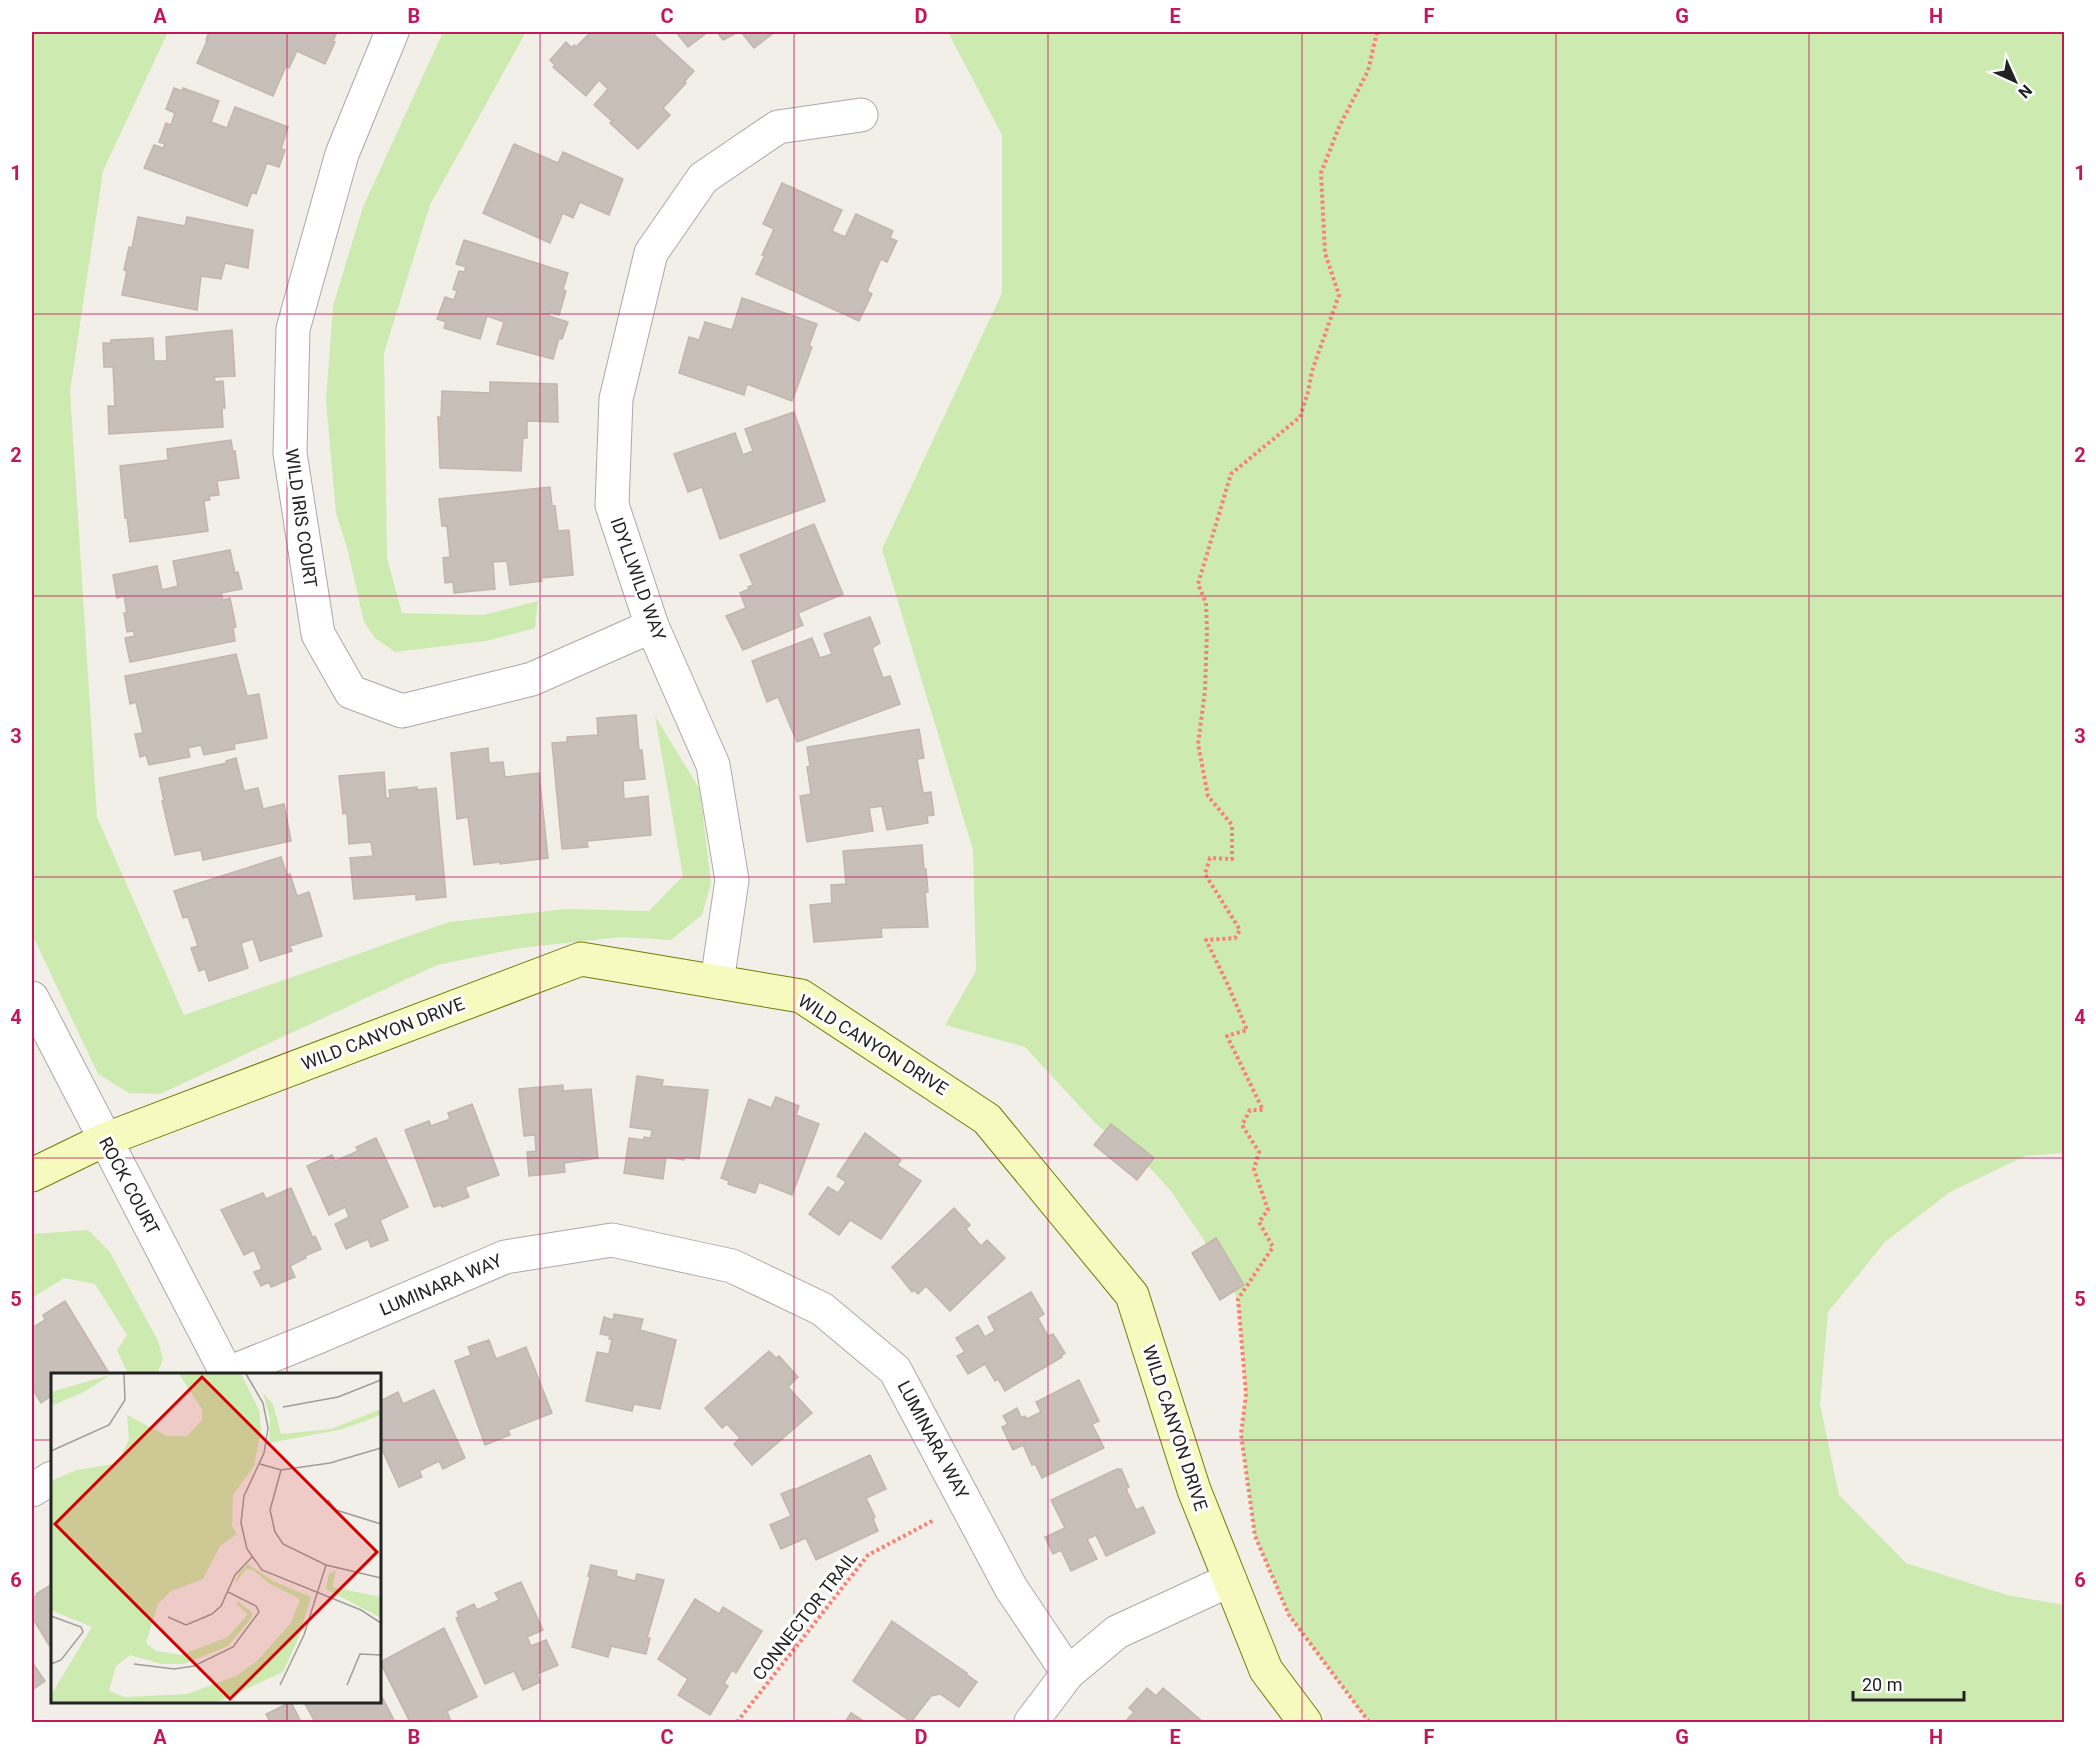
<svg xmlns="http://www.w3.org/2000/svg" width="2096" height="1754" font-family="Roboto,sans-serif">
  <rect width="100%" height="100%" fill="#f2efe9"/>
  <g fill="#cdebb0">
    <polygon points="32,32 168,32 103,171 70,391 97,817 184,1015 449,922 566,909 649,911 683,876 655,716 700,790 711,883 702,915 671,940 621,937 520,948 437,965 160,1094 129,1093 98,1074 32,934"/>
    <polygon points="443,32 526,32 430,205 384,353 387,558 402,613 483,615 538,601 535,628 486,641 395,652 375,638 364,622 348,551 336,513 326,401 333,306 363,207"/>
    <polygon points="948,32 2064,32 2064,1153 2025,1156 1950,1192 1885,1242 1828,1312 1820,1404 1839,1495 1906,1563 2007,1595 2064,1605 2064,1722 1369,1722 1289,1615 1255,1536 1241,1434 1246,1394 1238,1299 1202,1237 1170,1190 1149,1167 1095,1123 1025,1047 945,1025 976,971 973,850 882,549 1002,293 1002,135"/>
    <polygon points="88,1230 110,1252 158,1341 163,1359 157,1374 128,1374 117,1350 127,1335 95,1284 64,1278 32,1298 32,1234"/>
  </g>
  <g fill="#c7bfb8" stroke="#c4b6ab" stroke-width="1.5">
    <polygon points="209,32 337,32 333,41 335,42 325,64 297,51 289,68 286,66 273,96 197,63 207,41 206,40"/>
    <polygon points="591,32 651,32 694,71 684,82 686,83 663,108 670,115 638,149 610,123 612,121 594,105 608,89 599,80 586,96 553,67 555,65 550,60 566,42 572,48 574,45 576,47"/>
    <polygon points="676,32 708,32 688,47"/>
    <polygon points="717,32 738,32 723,40"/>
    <polygon points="741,32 775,32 754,48"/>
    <polygon points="174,88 182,91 183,88 219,101 211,122 227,128 235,107 288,127 281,149 285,150 279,167 267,163 256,194 252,192 247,206 144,168 154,145 163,148 165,144 159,142 166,123 171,125 175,113 166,109"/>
    <polygon points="514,144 558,163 563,152 623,179 609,215 580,202 573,218 563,213 550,243 483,213"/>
    <polygon points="782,183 842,210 832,231 845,237 856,214 893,231 890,238 897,241 887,262 881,259 867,291 872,294 859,321 756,274 765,255 762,255 774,229 763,224"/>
    <polygon points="138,217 185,226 187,217 253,230 248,268 225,263 221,279 201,276 197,310 122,295 127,271 124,270 129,247 132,248"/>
    <polygon points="464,240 568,273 563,289 566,291 559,315 550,312 549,316 568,322 562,339 559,338 553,359 497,344 504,322 487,316 480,339 444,328 446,322 437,319 445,297 454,300 457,291 453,289 459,271 464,272 466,267 456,264"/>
    <polygon points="742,298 817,324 809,346 812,347 792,401 747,384 744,395 679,373 689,337 699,340 705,322 732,330"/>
    <polygon points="232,330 235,376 214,377 215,382 223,381 225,408 222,408 223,427 109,434 108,406 115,406 113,367 104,367 103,343 111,343 111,340 153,338 154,361 167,361 166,337"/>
    <polygon points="490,382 557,384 558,422 527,421 527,438 523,438 521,471 440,468 438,417 441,418 442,391 490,393"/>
    <polygon points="794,412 825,501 720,539 702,487 688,492 674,454 735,433 743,455 753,451 745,429"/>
    <polygon points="231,440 233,452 235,451 239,478 217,481 219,495 209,496 210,500 204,501 208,531 130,542 127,518 125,518 120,466 168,460 167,449"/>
    <polygon points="550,487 552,506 555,506 558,531 569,530 573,575 541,578 542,581 510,585 507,561 493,562 495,589 454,593 453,582 445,583 443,558 450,557 447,526 442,526 439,499"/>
    <polygon points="814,524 843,594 798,613 803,625 743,650 726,616 746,608 740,593 749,589 748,587 753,585 740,555"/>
    <polygon points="230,550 235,573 238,572 242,589 221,593 223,600 230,598 236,627 233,628 235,641 130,662 125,638 135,636 133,631 127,632 124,613 127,613 124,596 117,598 113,575 157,566 162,590 178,586 173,561"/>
    <polygon points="870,617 880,643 872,648 883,678 890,676 900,704 797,742 778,697 767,702 752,661 812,638 820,658 832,654 824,634"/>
    <polygon points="236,654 247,696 259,694 267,738 234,744 235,749 204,755 201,745 188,748 190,757 149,765 146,755 140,757 135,734 143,733 136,702 130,704 125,676"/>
    <polygon points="636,715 639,750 642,750 645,779 623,781 624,799 648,796 651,835 587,841 588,847 562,849 552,743 567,742 567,737 598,735 597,718"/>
    <polygon points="919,729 924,758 917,759 923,793 931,792 934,815 927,816 928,823 887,830 882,806 869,808 873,831 807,842 800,796 811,794 807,767 810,766 807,747"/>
    <polygon points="488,748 489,763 503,762 505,777 539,773 548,858 500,864 500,862 474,865 468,817 457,819 451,753"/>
    <polygon points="236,758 244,791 258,788 263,809 284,804 291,841 203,860 201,850 175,855 162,801 164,801 159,778 227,763 226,761"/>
    <polygon points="384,772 386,798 390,798 389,790 417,787 417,790 436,788 446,897 416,900 416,894 354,899 350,858 373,856 371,842 349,844 347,813 343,814 339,776"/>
    <polygon points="922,845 924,869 926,869 928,892 925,892 928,927 881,928 882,937 814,942 810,905 832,903 831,885 846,884 843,851"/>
    <polygon points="281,857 287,875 290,874 297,896 309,892 322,936 290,946 292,951 260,961 253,939 241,943 248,968 209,981 205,969 199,971 191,948 198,946 188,917 183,918 174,891"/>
    <polygon points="637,1076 663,1080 662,1086 708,1090 699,1159 685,1157 684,1160 666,1157 663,1179 624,1173 629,1138 644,1140 644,1137 651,1138 652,1130 630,1127"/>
    <polygon points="563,1085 563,1091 591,1089 598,1158 564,1163 565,1172 529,1176 527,1152 536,1151 535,1135 524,1136 519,1089"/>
    <polygon points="776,1097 799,1106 796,1115 819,1124 792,1195 759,1182 755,1193 728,1184 729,1181 721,1178 749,1099 771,1108"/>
    <polygon points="472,1104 499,1175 465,1187 469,1197 442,1207 441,1205 434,1207 405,1130 429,1121 431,1126 450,1119 448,1113"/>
    <polygon points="1111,1124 1154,1158 1137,1180 1094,1145"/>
    <polygon points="865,1133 901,1160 897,1165 921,1181 881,1239 850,1220 839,1235 809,1214 828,1187 838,1193 846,1182 837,1176"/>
    <polygon points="376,1138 408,1207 380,1220 388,1240 371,1247 368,1239 346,1249 335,1224 349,1217 345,1207 329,1215 307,1166 332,1155 335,1161 358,1151 356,1147"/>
    <polygon points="291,1188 313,1238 315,1236 321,1249 305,1256 306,1258 290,1266 295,1277 271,1287 269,1282 261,1286 254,1272 262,1269 254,1250 244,1255 221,1210 263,1193 266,1199"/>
    <polygon points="954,1208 970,1225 966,1229 981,1246 987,1240 1005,1258 950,1311 926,1286 918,1294 914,1290 912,1292 892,1267"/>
    <polygon points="1216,1238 1244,1285 1220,1300 1192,1253"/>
    <polygon points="1031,1292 1044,1314 1038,1318 1048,1336 1053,1334 1065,1353 1061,1356 1062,1357 1005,1391 998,1379 995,1381 985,1364 968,1374 957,1356 965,1352 956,1338 978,1325 985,1337 995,1331 988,1317"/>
    <polygon points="65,1301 109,1373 52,1374 52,1395 41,1403 32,1388 32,1328 45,1320 43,1315"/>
    <polygon points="614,1314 643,1319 640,1330 676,1340 660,1409 634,1404 632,1411 586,1401 597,1352 609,1354 612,1339 609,1339 610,1336 600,1334 604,1317 613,1320"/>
    <polygon points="489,1340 496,1359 526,1347 552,1413 508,1430 510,1435 485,1445 455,1361 471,1355 468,1347"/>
    <polygon points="769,1351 776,1358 779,1356 798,1377 788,1387 812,1413 752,1465 734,1444 740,1438 727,1424 722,1428 705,1408"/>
    <polygon points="1079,1380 1099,1421 1092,1424 1104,1448 1042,1478 1035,1464 1032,1465 1023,1445 1013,1450 1002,1427 1008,1424 1003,1416 1017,1408 1021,1417 1025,1416 1027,1419 1041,1412 1036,1402"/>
    <polygon points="434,1390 465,1458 443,1469 439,1461 419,1471 422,1477 399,1487 380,1445 380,1401 398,1392 403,1404"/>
    <polygon points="870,1455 886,1489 866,1498 875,1517 873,1519 878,1531 816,1560 806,1538 781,1549 770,1525 791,1516 781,1494 793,1489 794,1490"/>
    <polygon points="1117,1469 1121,1469 1129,1487 1126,1489 1136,1510 1143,1507 1155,1533 1106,1556 1096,1535 1087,1539 1097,1559 1071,1571 1061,1550 1053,1554 1045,1537 1065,1528 1051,1500"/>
    <polygon points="591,1565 617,1571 616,1576 635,1581 637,1574 664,1580 647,1638 650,1638 646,1654 611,1646 608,1657 572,1647 590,1577 588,1576"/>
    <polygon points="521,1582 543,1630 527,1637 531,1646 546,1640 558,1665 537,1674 540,1682 523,1690 514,1671 485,1684 456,1618 459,1617 457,1612 474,1604 477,1610 499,1600 495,1593"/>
    <polygon points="52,1584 52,1650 32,1617 32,1599 37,1595 36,1594"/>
    <polygon points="695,1599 719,1614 723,1607 762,1631 736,1673 732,1670 724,1683 728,1686 710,1715 678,1695 688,1679 658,1659"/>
    <polygon points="892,1621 967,1673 966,1674 977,1682 959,1707 940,1694 931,1696 911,1722 853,1681"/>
    <polygon points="444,1628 477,1697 447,1711 451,1722 410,1722 380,1662"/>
    <polygon points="32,1662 45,1681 32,1690"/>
    <polygon points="1147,1688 1156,1696 1163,1688 1203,1722 1125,1722 1134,1712 1129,1708"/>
    <polygon points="380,1693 395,1722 315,1722 305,1704 310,1702 380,1702"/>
    <polygon points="291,1702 301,1722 264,1722 269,1720 266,1714"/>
    <polygon points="851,1713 865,1722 845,1722"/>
  </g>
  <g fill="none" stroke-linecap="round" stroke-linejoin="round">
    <g stroke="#a9a9a9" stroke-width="35">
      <g id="street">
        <polyline points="392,32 342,154 293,329 290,453 318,634 351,692 402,711 532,679 652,626"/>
        <polyline points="717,982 732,880 713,765 652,626 612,505 616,399 651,253 703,178 778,127 861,115"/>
        <polyline points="32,998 227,1374"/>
        <polyline points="226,1374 318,1337 505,1257 612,1240 732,1266 822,1309 895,1370 1011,1588 1068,1673"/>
        <polyline points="32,1490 52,1478"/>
        <polyline points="1031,1722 1068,1673 1117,1632 1230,1580"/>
      </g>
    </g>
    <g stroke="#707d05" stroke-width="35">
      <polyline id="secondary" points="32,1175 104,1140 581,959 801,996 987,1119 1132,1295 1194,1490 1266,1670 1305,1722"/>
    </g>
    <g stroke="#fa8072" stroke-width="4" stroke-dasharray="3 3" stroke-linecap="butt">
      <polyline points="737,1722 868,1555 934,1520"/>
      <polyline points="1369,1722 1289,1615 1255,1536 1241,1434 1246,1394 1238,1299 1273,1247 1259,1222 1268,1210 1254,1169 1259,1152 1242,1125 1250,1110 1263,1110 1227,1036 1247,1030 1228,985 1206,940 1235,938 1240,930 1205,874 1210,858 1232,859 1232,825 1208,796 1198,744 1205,691 1207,631 1206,603 1198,584 1231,474 1300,417 1308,392 1312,371 1339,295 1325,253 1321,173 1339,127 1368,71 1377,32"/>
    </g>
    <use href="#street" stroke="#fff" stroke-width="33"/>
    <use href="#secondary" stroke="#f7fabf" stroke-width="33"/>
  </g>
  <path fill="none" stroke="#c2185b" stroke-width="1.5" stroke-opacity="0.55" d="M287,32V1374M540,32V1722M794,32V1722M1048,32V1722M1302,32V1722M1556,32V1722M1809,32V1722M32,314H2064M32,596H2064M32,877H2064M32,1158H2064M32,1440H52M380,1440H2064M287,1702V1722"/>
  <g text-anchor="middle" stroke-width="6" stroke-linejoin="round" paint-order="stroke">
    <g font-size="18" fill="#222" stroke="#fff">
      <text transform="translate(301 518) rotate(82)" y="6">WILD IRIS COURT</text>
      <text transform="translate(638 579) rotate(70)" y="6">IDYLLWILD WAY</text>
      <text transform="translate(383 1034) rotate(-21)" y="6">WILD CANYON DRIVE</text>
      <text transform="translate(873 1045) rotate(32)" y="6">WILD CANYON DRIVE</text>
      <text transform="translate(129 1186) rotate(62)" y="6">ROCK COURT</text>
      <text transform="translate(441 1285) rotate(-23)" y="6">LUMINARA WAY</text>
      <text transform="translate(1175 1428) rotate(72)" y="6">WILD CANYON DRIVE</text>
      <text transform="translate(933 1440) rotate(62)" y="6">LUMINARA WAY</text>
      <text transform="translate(805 1616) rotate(-52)" y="6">CONNECTOR TRAIL</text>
    </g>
  </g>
  <g transform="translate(51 1373)">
    <rect width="330" height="330" fill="#f2efe9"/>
    <path d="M128,1H190L208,37L210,57L203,93L182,122L181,153L186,161L169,173L152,206L120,218L107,231L95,270L105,278L130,282L177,264L197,241L185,231L187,229L201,239V244L177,273L133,291H110L79,282L65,293L58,318L74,324L136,321L185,303L206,288L240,250L249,226L219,211L201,196H195L184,211L187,201L197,191L224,209L260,224L247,266L232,299L167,329H0V322L41,254L0,237V108L26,97L67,90L78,66L76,42L116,63H136L151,47V36ZM59,2L33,19L0,33V19ZM212,20L222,31L230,61L280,56L330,36V42L292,56L218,70L219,46ZM285,198L281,214L330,224V245L275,216L278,201Z" fill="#cdebb0"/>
    <path fill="none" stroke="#9f9d99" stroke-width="1.5" d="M195,1L212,30L217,55L213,80L193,123L190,150L196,176L211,197L310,237L330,250M232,34L287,24L330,7M0,78L58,52L74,27L73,1M209,91L230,97L279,90L330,75M230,97L219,137L224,159L232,171L275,192L330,205M277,127L285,137L330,151M0,243L30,254L32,259L10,287L0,291M117,244L135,252L161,241L170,233L184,202L201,184M83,291L123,296L143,293L182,274L208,239L205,233L177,219M229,312L253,262L275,192M296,312L309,281L330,282"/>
    <path fill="#d40000" fill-opacity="0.15" stroke="#d40000" stroke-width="3" d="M151,4L326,179L179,326L4,151Z"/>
    <rect width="330" height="330" fill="none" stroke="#222" stroke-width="3"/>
  </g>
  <rect width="2096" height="1754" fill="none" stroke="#ffffff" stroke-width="66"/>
  <g transform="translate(2015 81) rotate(135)" stroke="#ffffff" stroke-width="4.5" paint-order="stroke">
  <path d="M0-4.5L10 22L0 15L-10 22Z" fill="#222222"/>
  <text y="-9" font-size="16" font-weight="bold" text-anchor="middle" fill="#222222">N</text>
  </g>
  <path d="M1853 1691v9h111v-9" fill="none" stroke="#222222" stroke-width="3"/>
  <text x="1862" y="1691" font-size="18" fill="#222222" stroke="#ffffff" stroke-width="4.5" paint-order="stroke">20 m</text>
  <rect x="33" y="33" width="2030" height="1688" fill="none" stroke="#c2185b" stroke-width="2"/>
  <g font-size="20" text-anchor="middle" font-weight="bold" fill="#c2185b">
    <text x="160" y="23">A</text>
    <text x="414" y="23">B</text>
    <text x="667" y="23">C</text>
    <text x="921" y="23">D</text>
    <text x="1175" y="23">E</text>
    <text x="1429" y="23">F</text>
    <text x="1682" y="23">G</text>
    <text x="1936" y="23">H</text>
    <text x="16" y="180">1</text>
    <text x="2080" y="180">1</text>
    <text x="16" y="462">2</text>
    <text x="2080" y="462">2</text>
    <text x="16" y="743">3</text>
    <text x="2080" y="743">3</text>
    <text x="16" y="1024">4</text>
    <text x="2080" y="1024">4</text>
    <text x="16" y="1306">5</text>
    <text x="2080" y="1306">5</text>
    <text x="16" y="1587">6</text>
    <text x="2080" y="1587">6</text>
    <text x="160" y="1744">A</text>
    <text x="414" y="1744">B</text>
    <text x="667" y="1744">C</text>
    <text x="921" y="1744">D</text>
    <text x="1175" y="1744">E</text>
    <text x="1429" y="1744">F</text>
    <text x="1682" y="1744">G</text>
    <text x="1936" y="1744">H</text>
  </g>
</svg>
